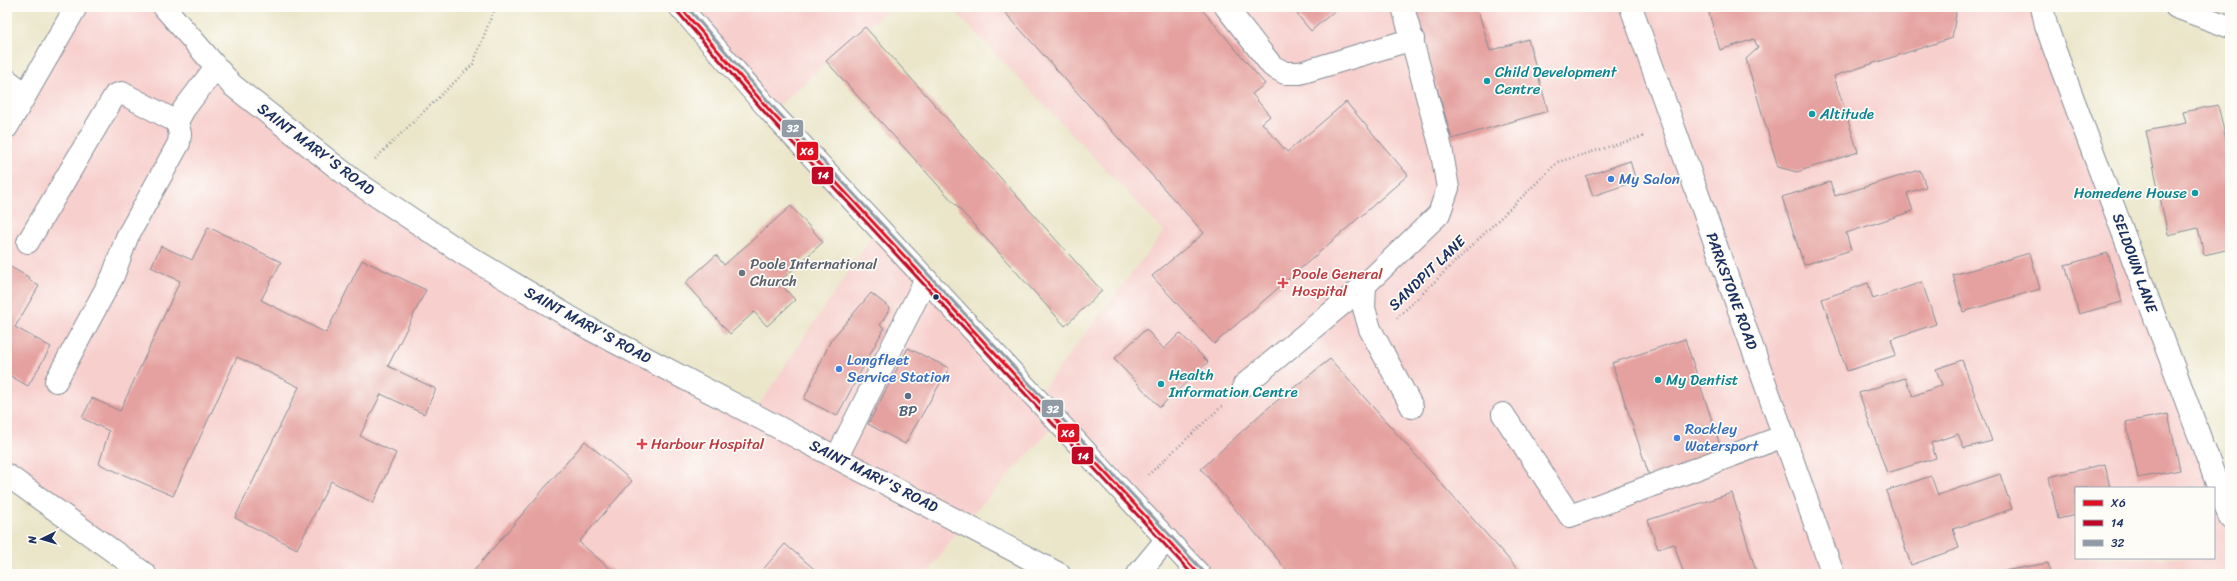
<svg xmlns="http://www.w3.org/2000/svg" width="2237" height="581" font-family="Sriracha,sans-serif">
  <rect width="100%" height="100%" fill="#fdfcf7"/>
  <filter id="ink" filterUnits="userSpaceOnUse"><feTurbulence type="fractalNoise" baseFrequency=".025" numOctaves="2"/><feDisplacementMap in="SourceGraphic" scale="8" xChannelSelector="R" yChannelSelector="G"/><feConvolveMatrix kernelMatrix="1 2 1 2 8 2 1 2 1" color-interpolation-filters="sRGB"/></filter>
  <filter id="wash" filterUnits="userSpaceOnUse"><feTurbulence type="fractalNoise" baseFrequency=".012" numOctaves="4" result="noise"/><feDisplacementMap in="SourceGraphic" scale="16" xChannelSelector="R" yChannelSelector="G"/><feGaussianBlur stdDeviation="0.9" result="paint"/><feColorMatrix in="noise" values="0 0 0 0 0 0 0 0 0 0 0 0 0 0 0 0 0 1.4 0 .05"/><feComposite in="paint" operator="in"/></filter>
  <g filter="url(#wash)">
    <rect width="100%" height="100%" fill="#ebe6ca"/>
    <g fill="#f7d0ce" fill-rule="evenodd">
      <path d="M76,7H164L232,85L353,180L753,414L878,227L1036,398L1164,231L951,7H2042L2230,518V574H1199L1058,422L964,523L927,574H145L7,475V127ZM2076,488H2214V558H2076Z"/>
      <polygon points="680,7 891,7 771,112"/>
    </g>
    <g id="blocks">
      <g fill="#e5a19f">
        <polygon points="1000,7 1200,7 1265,84 1252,94 1270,116 1262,123 1287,152 1346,102 1408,175 1214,344 1152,276 1204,233"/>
        <polygon points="1291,7 1339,7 1311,31"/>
        <polygon points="1413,7 1477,7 1490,51 1528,39 1548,111 1452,139"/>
        <polygon points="1707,7 1816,7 1816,9 1821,7 1954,7 1956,14 1952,38 1834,76 1858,152 1797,172 1778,167 1746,59 1758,48 1754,39 1720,50"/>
        <polygon points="865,27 1102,291 1065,326 826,61"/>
        <polygon points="2218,105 2230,157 2230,249 2204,255 2198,228 2168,235 2146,131 2186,123 2183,112"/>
        <polygon points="1630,161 1636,181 1593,196 1586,176"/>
        <polygon points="1920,170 1926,187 1907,193 1913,211 1846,233 1851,250 1804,265 1782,197 1830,182 1835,196"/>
        <polygon points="791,206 823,242 779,282 795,300 767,326 754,312 730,334 685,283 716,255 724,265"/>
        <polygon points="208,227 281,262 261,300 326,333 362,260 426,290 388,366 436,389 424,414 381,394 360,436 396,453 373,503 331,481 297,549 235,518 299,387 237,357 173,496 99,464 109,431 82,418 92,398 120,411 180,281 151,267 161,246 192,260"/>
        <polygon points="2030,253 2040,289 1963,312 1953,275"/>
        <polygon points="2108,253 2122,302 2079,314 2065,265"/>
        <polygon points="7,265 30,278 29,280 39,286 15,327 51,347 28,386 7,374"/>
        <polygon points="1922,282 1936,324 1891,339 1896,355 1847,371 1822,299 1868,283 1873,299"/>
        <polygon points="871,293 890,308 880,325 884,328 837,416 804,399 831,340"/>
        <polygon points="1146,329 1164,349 1180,333 1208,362 1160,407 1114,359"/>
        <polygon points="1685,339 1723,454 1650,478 1612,363"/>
        <polygon points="908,348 949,368 905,444 868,424"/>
        <polygon points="1330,359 1522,574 1290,574 1201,469 1263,412"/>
        <polygon points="1962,360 1992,441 1964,448 1958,434 1931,443 1936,458 1887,473 1859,393 1905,378 1913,396 1942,385 1936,369"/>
        <polygon points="2168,414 2180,470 2138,478 2126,422"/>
        <polygon points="585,441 632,481 579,542 616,574 471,574"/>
        <polygon points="2105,464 2110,488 2076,488 2076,515 2058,519 2049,477"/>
        <polygon points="2000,474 2012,509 1953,529 1959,548 1911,565 1886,491 1931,476 1938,495"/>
        <polygon points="1732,493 1757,574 1684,574 1674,544 1658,549 1648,520"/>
        <polygon points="785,544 820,574 759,574"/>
        <polygon points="2048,563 2050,574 1993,574 1993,573"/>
      </g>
    </g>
  </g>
  <g filter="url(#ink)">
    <use href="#blocks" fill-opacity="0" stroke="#838a94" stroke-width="1"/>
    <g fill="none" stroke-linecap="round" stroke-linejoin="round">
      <g stroke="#838a94" stroke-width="24">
        <g id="minor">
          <polyline points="164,7 232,85 353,180 464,254 590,329 1059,574"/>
          <polyline points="1226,7 1272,66 1285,73 1300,73 1413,39"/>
          <polyline points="2042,7 2046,25 2054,48 2230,518"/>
          <polyline points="2176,7 2230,27"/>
          <polyline points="7,80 25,94"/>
          <polyline points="7,127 76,7"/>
          <polyline points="28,242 115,95 122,93 177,122 184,109 216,67"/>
          <polyline points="1365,285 1364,308 1370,329 1412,407"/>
          <polyline points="56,381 113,276 127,237 179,143 180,134 177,122"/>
          <polyline points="1244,385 1365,285 1439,214 1448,188 1441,148 1403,7"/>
          <polyline points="1503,414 1570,516 1784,436"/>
          <polyline points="837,457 926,279"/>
          <polyline points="7,475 145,574"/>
          <polyline points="1138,574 1167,539"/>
        </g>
      </g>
      <g stroke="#838a94" stroke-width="24">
        <g id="major">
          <polyline points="680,7 771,112 1199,574"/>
          <polyline points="1631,7 1833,574"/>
        </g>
      </g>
      <g stroke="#838a94" stroke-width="2.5" stroke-dasharray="1 3" stroke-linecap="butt">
        <polyline points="375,159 473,64 495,7"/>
        <polyline points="1397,318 1558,162 1645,136"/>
        <polyline points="1148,475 1223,405"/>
      </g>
      <use href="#minor" stroke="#fff" stroke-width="22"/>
      <use href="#major" stroke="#fff" stroke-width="22"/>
      <g stroke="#fdfcf7" stroke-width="6">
        <polyline id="bus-1" points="680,7 771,112 1199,574"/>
      </g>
      <g stroke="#fdfcf7" stroke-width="6">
        <polyline id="bus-2" points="676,10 767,115 1192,574"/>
      </g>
      <g stroke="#fdfcf7" stroke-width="6">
        <polyline id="bus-3" points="687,7 775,109 1203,571"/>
      </g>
      <use href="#bus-1" stroke="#e01021" stroke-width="3"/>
      <use href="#bus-2" stroke="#be0826" stroke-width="3"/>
      <use href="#bus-3" stroke="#919ba5" stroke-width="3"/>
    </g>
  </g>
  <g fill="#0f9aa8" stroke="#fdfcf7" stroke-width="1.5">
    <circle cx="1487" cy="81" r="4"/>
    <circle cx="1812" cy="114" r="4"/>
    <circle cx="2195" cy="193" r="4"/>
    <circle cx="1658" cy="380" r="4"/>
    <circle cx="1161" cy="384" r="4"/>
  </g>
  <g fill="#3f7fe0" stroke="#fdfcf7" stroke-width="1.5">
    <circle cx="1611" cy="179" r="4"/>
    <circle cx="839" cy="369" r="4"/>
    <circle cx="1677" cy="438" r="4"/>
  </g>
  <circle fill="#6b7280" stroke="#fdfcf7" stroke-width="1.5" cx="742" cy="273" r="4"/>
  <g fill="#e0444e" stroke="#fdfcf7" stroke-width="1.5">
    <path d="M1281 277h4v4h4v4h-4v4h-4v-4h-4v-4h4z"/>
    <path d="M640 438h4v4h4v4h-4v4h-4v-4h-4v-4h4z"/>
  </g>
  <circle fill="#1b2f5e" stroke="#fdfcf7" stroke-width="1.5" cx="936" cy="297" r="3.5"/>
  <circle fill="#5c6f8a" stroke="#fdfcf7" stroke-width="1.5" cx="908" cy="396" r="4"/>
  <g text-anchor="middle" stroke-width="3.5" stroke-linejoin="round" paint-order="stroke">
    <g font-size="15" fill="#0d838f" stroke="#fdfcf7" text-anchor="start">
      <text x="1495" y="77">Child Development<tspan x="1495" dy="17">Centre</tspan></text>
      <text x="1820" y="119">Altitude</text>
      <text x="2187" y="198" text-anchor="end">Homedene House</text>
      <text x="1169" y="380">Health<tspan x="1169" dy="17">Information Centre</tspan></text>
      <text x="1666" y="385">My Dentist</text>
    </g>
    <g font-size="15" fill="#1b2f5e" stroke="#fdfcf7">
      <text transform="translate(316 149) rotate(37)" y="5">SAINT MARY'S ROAD</text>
      <text transform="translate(2135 263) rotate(70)" y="5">SELDOWN LANE</text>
      <text transform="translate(1427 273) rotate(-44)" y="5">SANDPIT LANE</text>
      <text transform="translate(1732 291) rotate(70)" y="5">PARKSTONE ROAD</text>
      <text transform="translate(588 325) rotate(29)" y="5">SAINT MARY'S ROAD</text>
      <text transform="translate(874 476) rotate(27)" y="5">SAINT MARY'S ROAD</text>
    </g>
    <g font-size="15" fill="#366cbe" stroke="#fdfcf7" text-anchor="start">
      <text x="1619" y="184">My Salon</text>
      <text x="847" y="365">Longfleet<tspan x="847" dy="17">Service Station</tspan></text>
      <text x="1685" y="434">Rockley<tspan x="1685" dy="17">Watersport</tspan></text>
    </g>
    <g font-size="15" fill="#5b616d" stroke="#fdfcf7" text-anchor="start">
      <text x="750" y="269">Poole International<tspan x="750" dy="17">Church</tspan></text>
    </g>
    <g font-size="15" fill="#be3a42" stroke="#fdfcf7" text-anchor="start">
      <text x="1292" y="279">Poole General<tspan x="1292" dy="17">Hospital</tspan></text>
      <text x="651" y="449">Harbour Hospital</text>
    </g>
    <g font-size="15" fill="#4e5e75" stroke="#fdfcf7">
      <text x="908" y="416">BP</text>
    </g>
  </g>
  <g stroke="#fdfcf7" stroke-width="1.5">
    <rect x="781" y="119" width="23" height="19" rx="4" fill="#919ba5"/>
    <rect x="796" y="141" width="23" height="20" rx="4" fill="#e01021"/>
    <rect x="811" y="166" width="23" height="19" rx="4" fill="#be0826"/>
    <rect x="1041" y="399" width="23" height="19" rx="4" fill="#919ba5"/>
    <rect x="1057" y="423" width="23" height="20" rx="4" fill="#e01021"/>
    <rect x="1071" y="446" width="23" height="19" rx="4" fill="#be0826"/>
  </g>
  <g font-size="11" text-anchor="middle" font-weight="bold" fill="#fff">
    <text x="793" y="132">32</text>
    <text x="807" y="155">X6</text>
    <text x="823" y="179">14</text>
    <text x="1053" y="413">32</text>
    <text x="1068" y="437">X6</text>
    <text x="1083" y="460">14</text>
  </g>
  <rect width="2237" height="581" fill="none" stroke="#fdfcf7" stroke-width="24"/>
  <rect x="2075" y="487" width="140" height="72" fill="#fdfcf7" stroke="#a3aaba"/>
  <rect x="2083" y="500" width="20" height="6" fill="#e01021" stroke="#a3aaba"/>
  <text x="2111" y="507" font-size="12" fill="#1b2f5e">X6</text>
  <rect x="2083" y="520" width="20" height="6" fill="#be0826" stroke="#a3aaba"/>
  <text x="2111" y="527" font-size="12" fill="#1b2f5e">14</text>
  <rect x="2083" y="540" width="20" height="6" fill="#919ba5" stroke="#a3aaba"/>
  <text x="2111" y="547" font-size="12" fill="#1b2f5e">32</text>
  <g transform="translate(42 539) rotate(265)" stroke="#fdfcf7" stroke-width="3" paint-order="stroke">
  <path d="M0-3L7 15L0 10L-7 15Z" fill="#1b2f5e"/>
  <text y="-6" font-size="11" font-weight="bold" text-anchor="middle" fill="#1b2f5e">N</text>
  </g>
</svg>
